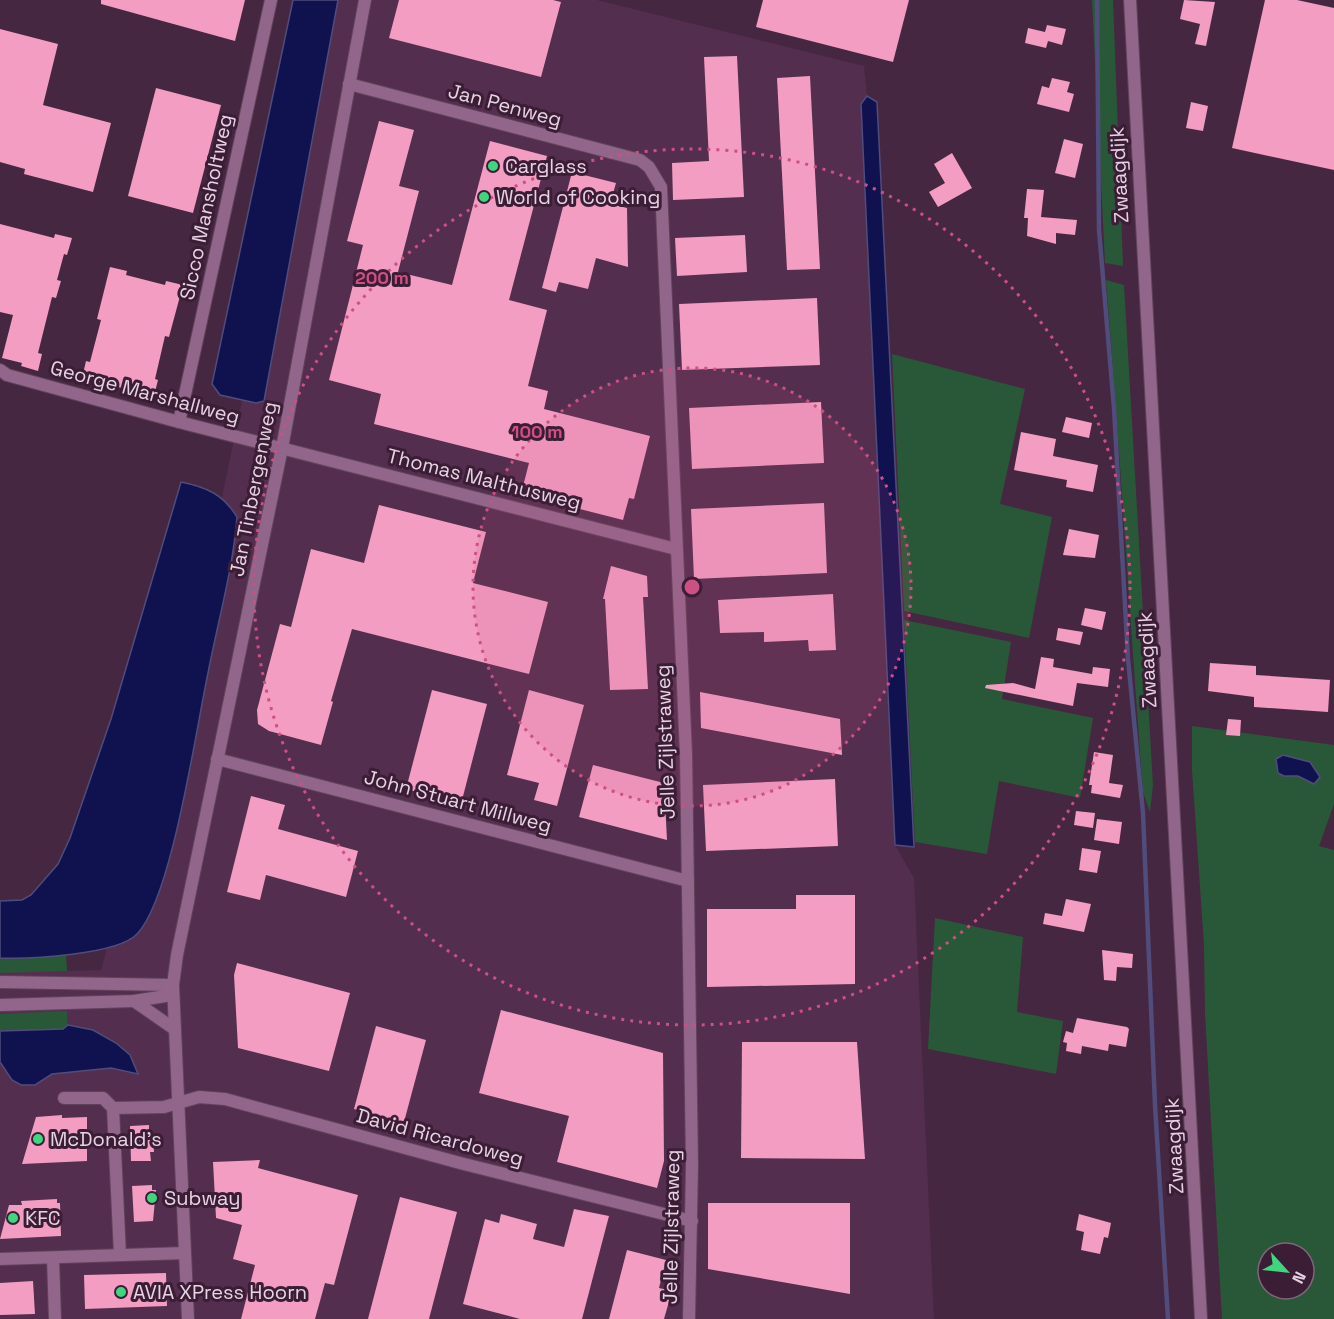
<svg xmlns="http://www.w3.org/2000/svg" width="1334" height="1319" font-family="'Space Grotesk',sans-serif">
  <rect width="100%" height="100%" fill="#462741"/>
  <polygon fill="#532e4e" points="325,0 597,0 864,66 867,96 861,104 895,845 914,878 934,1319 0,1319 0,965 67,971 101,970 197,618"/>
  <g fill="#295838" fill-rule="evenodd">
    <polygon points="1092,0 1113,0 1123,266 1105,263"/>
    <path d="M1106,280L1124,285L1153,785L1150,812L1143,792C1130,621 1120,451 1106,280Z"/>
    <polygon points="892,354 1025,389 1000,504 1052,517 1029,638 904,611"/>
    <polygon points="904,620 1011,642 1002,699 1093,718 1080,798 999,781 987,854 915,842"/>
    <path d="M1192,726L1334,745V804L1319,846L1334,850V1319H1222L1205,1013L1204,945L1192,770ZM1268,1253H1304V1289H1268Z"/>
    <polygon points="935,918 1023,937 1017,1012 1063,1021 1056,1074 928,1049"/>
    <polygon points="66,955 67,971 0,973 0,958"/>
    <polygon points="67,1011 67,1027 63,1029 0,1031 0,1014"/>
  </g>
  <g fill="#101250" stroke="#504c7c" stroke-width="1.5">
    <polygon points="293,0 338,0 264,401 256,403 220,395 212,384"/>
    <polygon points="867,96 877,102 914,847 895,845 861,104"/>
    <path d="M181,482C206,487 223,494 237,517C233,569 218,621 208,673C196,729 172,898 137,934C117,955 29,959 0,958V901L22,900L31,895L58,864L70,838L111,719Z"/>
    <polygon points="1283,755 1310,762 1320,777 1314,784 1298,776 1284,776 1278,773 1276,759"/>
    <polygon points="68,1025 93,1030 116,1043 130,1055 138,1074 111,1068 52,1074 35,1085 21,1085 12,1080 0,1062 0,1031 63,1029"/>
  </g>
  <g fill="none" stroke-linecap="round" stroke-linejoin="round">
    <polyline stroke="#504c7c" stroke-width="4.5" points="1097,0 1099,230 1114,408 1128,659 1143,813 1155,1105 1168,1319"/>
  </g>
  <g fill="#f29dc1">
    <polygon points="101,0 245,0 235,41 101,4"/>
    <polygon points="399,0 553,0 561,2 541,77 389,38"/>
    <polygon points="763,0 909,0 893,62 756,27"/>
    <polygon points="1184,0 1215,2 1206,46 1195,44 1200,24 1180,19"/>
    <polygon points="1265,0 1297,0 1334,8 1334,170 1232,148"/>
    <polygon points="1047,25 1066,29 1062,45 1048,41 1046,48 1025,43 1028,28 1045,32"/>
    <polygon points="0,29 58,44 43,105 111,123 93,192 24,174 25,169 0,162"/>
    <polygon points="737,56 744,197 673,200 672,163 709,161 704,57"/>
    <polygon points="810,76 820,269 787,270 777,78"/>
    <polygon points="1052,78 1070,82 1067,92 1074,94 1069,112 1037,104 1042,86 1049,88"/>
    <polygon points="156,88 221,105 193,213 128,196"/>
    <polygon points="1191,102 1208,106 1203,131 1186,128"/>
    <polygon points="379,121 414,130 399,186 419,191 398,272 452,285 490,141 547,156 509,300 547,310 528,386 548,391 544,409 650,436 634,499 629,498 623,520 521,494 529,463 374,424 381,394 329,380 363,245 347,241"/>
    <polygon points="1064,139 1083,144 1075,178 1055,173"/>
    <polygon points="952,153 972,188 938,207 929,192 945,183 934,164"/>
    <polygon points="572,172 616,183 610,204 627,208 628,267 596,258 588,289 559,282 556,292 542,288"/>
    <polygon points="1027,189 1044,190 1041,217 1077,220 1075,235 1056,233 1056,244 1027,236 1028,218 1024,218"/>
    <polygon points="0,224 54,238 55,234 72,238 67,255 64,254 57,280 61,281 56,298 52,297 38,353 42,354 38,371 21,366 22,363 2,358 13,315 0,312"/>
    <polygon points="745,235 747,272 677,276 675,238"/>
    <polygon points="110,267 127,271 126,275 165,285 166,281 183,285 169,337 165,336 155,379 158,380 154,396 82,378 86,361 90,362 101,320 97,319"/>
    <polygon points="817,298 820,365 682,370 679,304"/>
    <polygon points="821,402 824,463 692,469 689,408"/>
    <polygon points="1066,417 1092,423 1089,438 1062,432"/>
    <polygon points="1021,432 1056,439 1053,456 1098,465 1093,492 1066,487 1067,480 1014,470"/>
    <polygon points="824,503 827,573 694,579 691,509"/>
    <polygon points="379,505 486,532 473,583 548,602 529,674 352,629 331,701 333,702 321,745 269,731 258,724 257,710 280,624 291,627 311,549 364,563"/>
    <polygon points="1069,529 1099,535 1095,558 1063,555"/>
    <polygon points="611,566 647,576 648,597 643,597 648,689 610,690 605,599 603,599"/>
    <polygon points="833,594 836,650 809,651 808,640 764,642 764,632 720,633 718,600"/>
    <polygon points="1085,608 1106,612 1102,630 1081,625"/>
    <polygon points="1058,628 1083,632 1080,645 1056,640"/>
    <polygon points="1041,657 1054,659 1053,667 1092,674 1093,667 1110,669 1108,687 1077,683 1073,706 985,688 986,685 1013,683 1035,689"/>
    <polygon points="1210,663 1256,666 1256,675 1330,680 1328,712 1254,707 1254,697 1208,691"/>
    <polygon points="432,690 487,704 461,804 406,789"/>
    <polygon points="529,690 584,705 557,806 534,800 539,783 507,775"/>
    <polygon points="700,692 840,719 842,755 701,728"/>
    <polygon points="1228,719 1241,720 1240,736 1226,735"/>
    <polygon points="1094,752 1113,755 1109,783 1123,785 1120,798 1091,793 1092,785 1089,785"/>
    <polygon points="593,765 664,783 667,840 579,817"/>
    <polygon points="835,779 838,846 706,851 703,785"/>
    <polygon points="251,796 285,805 278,829 358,851 346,897 266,875 260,900 227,892"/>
    <polygon points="1076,811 1095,813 1093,828 1074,825"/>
    <polygon points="1097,819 1122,822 1119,844 1094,840"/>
    <polygon points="1082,848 1101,851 1097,873 1079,870"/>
    <polygon points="796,895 855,895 855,984 707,987 707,909 796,909"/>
    <polygon points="1066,899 1091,904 1084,932 1043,924 1045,913 1062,916"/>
    <polygon points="1102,950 1133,954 1132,968 1117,967 1116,981 1104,980"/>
    <polygon points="237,963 350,993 329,1071 238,1048 234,975"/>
    <polygon points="501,1010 663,1053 664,1161 657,1188 557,1162 569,1116 479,1093"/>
    <polygon points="1077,1018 1127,1027 1129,1029 1126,1047 1109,1044 1108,1051 1082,1046 1081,1054 1066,1051 1067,1043 1063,1042 1066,1031 1073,1033"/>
    <polygon points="376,1026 426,1040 404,1122 354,1109"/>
    <polygon points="742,1042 857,1042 865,1159 741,1158"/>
    <polygon points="62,1115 62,1118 87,1117 87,1161 22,1164 36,1117"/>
    <polygon points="149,1125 149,1132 153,1132 154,1152 150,1152 151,1161 131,1161 130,1126"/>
    <polygon points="260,1160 258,1168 358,1195 334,1285 325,1283 315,1319 241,1319 255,1265 233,1259 242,1225 216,1218 213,1162"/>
    <polygon points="152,1185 152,1190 156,1190 153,1221 134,1222 132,1186"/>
    <polygon points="400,1197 457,1212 429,1319 368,1319"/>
    <polygon points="57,1199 57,1203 60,1203 61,1236 0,1239 9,1205 22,1205 21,1201"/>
    <polygon points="708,1203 850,1203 850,1294 708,1269"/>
    <polygon points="574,1209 609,1216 582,1319 520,1319 463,1304 485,1219 499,1223 501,1214 537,1224 533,1239 564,1247"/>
    <polygon points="1079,1214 1111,1223 1108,1238 1104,1237 1100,1254 1081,1250 1084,1232 1076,1230"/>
    <polygon points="627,1250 666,1260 659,1288 672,1291 664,1319 609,1319"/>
    <polygon points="166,1273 167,1306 85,1309 84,1275"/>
    <polygon points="33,1281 35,1314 0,1315 0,1283"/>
  </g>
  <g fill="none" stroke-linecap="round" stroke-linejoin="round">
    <g stroke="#60435b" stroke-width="14">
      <g id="minor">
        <polyline points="349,84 640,160 649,167 661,187 686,754 692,1165 689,1319"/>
        <polyline points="0,370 7,375 179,422 676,549"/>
        <polyline points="179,422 271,0"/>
        <polyline points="217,759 688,881"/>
        <polyline points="173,985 177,955 282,448 365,0"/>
        <polyline points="64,1098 103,1098 113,1108 120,1255"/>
        <polyline points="113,1108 164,1107 199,1097 225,1099 460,1163 692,1221"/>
        <polyline points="53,1258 55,1319"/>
        <polyline points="0,1259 185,1253"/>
      </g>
    </g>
    <g stroke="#60435b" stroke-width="14">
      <g id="tertiary">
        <polyline points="1130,0 1201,1319"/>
        <polyline points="0,982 173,985 188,1319"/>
        <polyline points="134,1001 173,1028"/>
        <polyline points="0,1005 134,1001 172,995"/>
      </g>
    </g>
    <use href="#minor" stroke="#92668b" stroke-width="12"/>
    <use href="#tertiary" stroke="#92668b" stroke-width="12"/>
  </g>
  <circle cx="692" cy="587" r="219" fill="#cd5084" fill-opacity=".12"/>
  <g fill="none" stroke="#cd5084" stroke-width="3" stroke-dasharray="3 6">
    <circle cx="692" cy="587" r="219"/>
    <circle cx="692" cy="587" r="438"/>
  </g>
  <g fill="#3fd77d" stroke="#3b1d36" stroke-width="2">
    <circle cx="493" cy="166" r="6"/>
    <circle cx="484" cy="197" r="6"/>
    <circle cx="38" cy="1139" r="6"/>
    <circle cx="152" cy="1198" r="6"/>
    <circle cx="13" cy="1218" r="6"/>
    <circle cx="121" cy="1292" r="6"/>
  </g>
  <g text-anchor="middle" stroke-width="6" stroke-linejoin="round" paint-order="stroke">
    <g font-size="20" fill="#e7d3e3" stroke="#3b1d36">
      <text transform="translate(505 105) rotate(15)" y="7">Jan Penweg</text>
      <text transform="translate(1119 175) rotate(-93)" y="7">Zwaagdijk</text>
      <text transform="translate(206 207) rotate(-78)" y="7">Sicco Mansholtweg</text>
      <text transform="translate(145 392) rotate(15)" y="7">George Marshallweg</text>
      <text transform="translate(484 479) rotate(14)" y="7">Thomas Malthusweg</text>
      <text transform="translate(253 489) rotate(-79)" y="7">Jan Tinbergenweg</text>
      <text transform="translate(1147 660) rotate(-93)" y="7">Zwaagdijk</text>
      <text transform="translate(665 742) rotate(-92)" y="7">Jelle Zijlstraweg</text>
      <text transform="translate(458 801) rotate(15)" y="7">John Stuart Millweg</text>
      <text transform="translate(440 1137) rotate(15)" y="7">David Ricardoweg</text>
      <text transform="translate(1174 1146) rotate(-93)" y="7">Zwaagdijk</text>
      <text transform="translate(671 1227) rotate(-89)" y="7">Jelle Zijlstraweg</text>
    </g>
    <g font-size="20" fill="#e7d3e3" stroke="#3b1d36" text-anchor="start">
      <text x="505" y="173">Carglass</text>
      <text x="496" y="204">World of Cooking</text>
      <text x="50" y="1146">McDonald's</text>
      <text x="164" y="1205">Subway</text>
      <text x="25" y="1225">KFC</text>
      <text x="133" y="1299">AVIA XPress Hoorn</text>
    </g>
  </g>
  <circle cx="692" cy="587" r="9" fill="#cd5084" stroke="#3b1d36" stroke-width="3"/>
  <g font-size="18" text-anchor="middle" font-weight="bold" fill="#cd5084" stroke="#3b1d36" stroke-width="6" stroke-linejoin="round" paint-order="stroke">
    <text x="382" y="284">200 m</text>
    <text x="537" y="438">100 m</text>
  </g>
  <g transform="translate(1286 1271) rotate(117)"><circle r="28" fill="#3b1d36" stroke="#80667b" stroke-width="1.5"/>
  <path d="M0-4.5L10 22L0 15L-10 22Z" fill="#3fd77d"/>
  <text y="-9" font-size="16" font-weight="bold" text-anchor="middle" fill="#e7d3e3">N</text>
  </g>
</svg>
